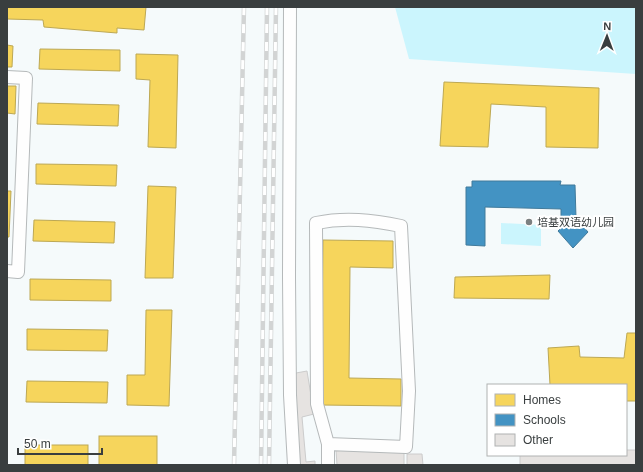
<svg xmlns="http://www.w3.org/2000/svg" width="643" height="472" font-family="Arial,'Noto Sans SC',sans-serif">
  <rect width="100%" height="100%" fill="#f5fafb"/>
  <g fill="#cbf5fd">
    <polygon points="395,7 636,7 636,74 409,59"/>
    <polygon points="501,223 541,225 541,246 501,244"/>
  </g>
  <g fill="#f6d55c" stroke="#bda853">
    <polygon points="7,7 146,7 144,30 117,28 117,33 44,27 43,20 7,19"/>
    <polygon points="7,45 13,46 12,67 7,67"/>
    <polygon points="40,49 120,50 120,71 39,69"/>
    <polygon points="136,54 178,55 176,148 148,147 150,80 136,79"/>
    <polygon points="444,82 599,88 598,148 546,147 546,107 491,104 488,147 440,146"/>
    <polygon points="7,86 16,86 15,114 7,113"/>
    <polygon points="38,103 119,105 118,126 37,124"/>
    <polygon points="36,164 117,165 116,186 36,184"/>
    <polygon points="148,186 176,187 173,278 145,278"/>
    <polygon points="7,191 11,191 9,237 7,237"/>
    <polygon points="34,220 115,222 114,243 33,241"/>
    <polygon points="323,240 393,241 393,268 350,267 349,378 401,379 401,406 321,405"/>
    <polygon points="550,275 549,299 454,298 455,277"/>
    <polygon points="30,279 111,280 111,301 30,300"/>
    <polygon points="146,310 172,310 169,406 127,405 127,375 145,375"/>
    <polygon points="27,329 108,330 107,351 27,350"/>
    <polygon points="627,333 636,333 636,401 626,401 626,385 550,385 548,348 579,346 580,357 624,358"/>
    <polygon points="27,381 108,382 107,403 26,402"/>
    <rect x="99" y="436" width="58" height="29"/>
    <rect x="25" y="445" width="63" height="20"/>
  </g>
  <polygon fill="#4393c3" stroke="#407a9b" points="472,181 561,181 560,185 575,185 576,218 588,232 573,248 558,231 561,228 561,209 485,207 485,246 466,245 466,187 472,187"/>
  <g fill="#e6e3e1" stroke="#ccc">
    <polygon points="307,371 314,414 302,417 306,462 315,461 315,465 299,465 294,383 296,373"/>
    <polygon points="336,450 404,452 404,465 337,465"/>
    <polygon points="626,450 636,450 636,465 520,465 520,455 626,455"/>
    <polygon points="407,454 422,454 423,465 407,465"/>
  </g>
  <g fill="none" stroke-linecap="round" stroke-linejoin="round">
    <g stroke="#b5b9ba" stroke-width="14">
      <g id="minor">
        <polyline points="290,7 289,277 290,395 294,465"/>
        <polyline points="7,77 26,78 18,272 7,271"/>
        <path d="M328,444L317,404L316,223C345,217 372,220 401,226L409,391L406,447L328,444V465"/>
      </g>
    </g>
    <use href="#minor" stroke="#fefefe" stroke-width="12"/>
    <g stroke="#d2d4d4" stroke-width="4.5">
      <g id="rail">
        <polyline points="234,465 244,7"/>
        <polyline points="261,465 267,7"/>
        <polyline points="269,465 276,7"/>
      </g>
    </g>
    <use href="#rail" stroke="#fff" stroke-width="3" stroke-dasharray="9" stroke-linecap="butt"/>
  </g>
  <circle fill="#7b8081" stroke="#fff" stroke-width="1.5" cx="529" cy="222" r="4"/>
  <g text-anchor="middle" stroke-width="4" stroke-linejoin="round" paint-order="stroke">
    <g font-size="11" fill="#393e3f" stroke="#fff" text-anchor="start">
      <text x="537" y="226">培基双语幼儿园</text>
    </g>
  </g>
  <rect width="643" height="472" fill="none" stroke="#393e3f" stroke-width="16"/>
  <rect x="487" y="384" width="140" height="72" fill="#ffffff" stroke="#b0b2b2"/>
  <rect x="495" y="394" width="20" height="12" fill="#f6d55c" stroke="#b0b2b2"/>
  <text x="523" y="404" font-size="12" fill="#393e3f">Homes</text>
  <rect x="495" y="414" width="20" height="12" fill="#4393c3" stroke="#b0b2b2"/>
  <text x="523" y="424" font-size="12" fill="#393e3f">Schools</text>
  <rect x="495" y="434" width="20" height="12" fill="#e6e3e1" stroke="#b0b2b2"/>
  <text x="523" y="444" font-size="12" fill="#393e3f">Other</text>
  <g transform="translate(607 36) rotate(1)" stroke="#ffffff" stroke-width="3" paint-order="stroke">
  <path d="M0-3L7 15L0 10L-7 15Z" fill="#393e3f"/>
  <text y="-6" font-size="11" font-weight="bold" text-anchor="middle" fill="#393e3f">N</text>
  </g>
  <path d="M18 448v6h84v-6" fill="none" stroke="#393e3f" stroke-width="2"/>
  <text x="24" y="448" font-size="12" fill="#393e3f" stroke="#ffffff" stroke-width="3" paint-order="stroke">50 m</text>
</svg>
